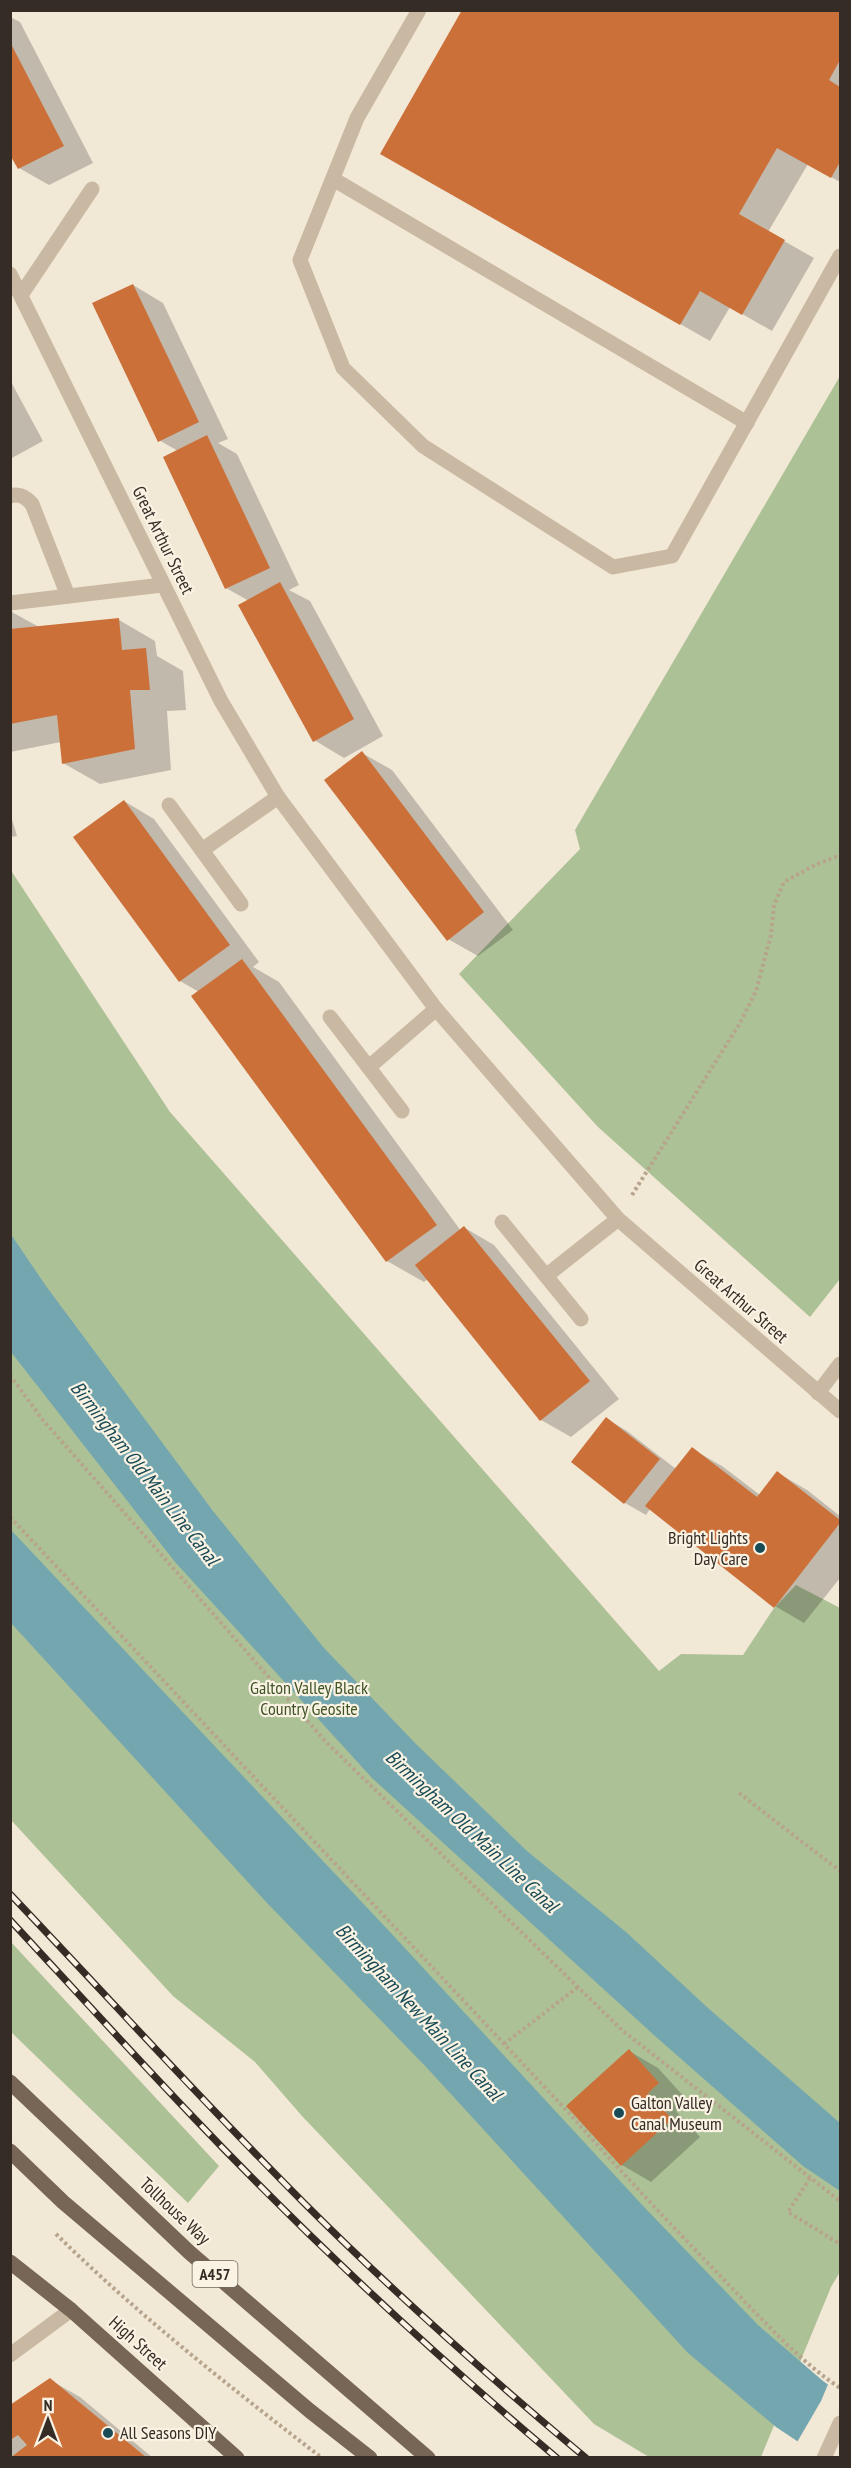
<svg xmlns="http://www.w3.org/2000/svg" width="851" height="2468" font-family="'PT Sans Narrow',sans-serif">
  <rect width="100%" height="100%" fill="#f2e8d6"/>
  <g fill="#adc196">
    <polygon points="840,376 840,1279 810,1317 598,1127 459,974 580,849 575,830"/>
    <polygon points="10,869 170,1112 659,1671 681,1654 743,1655 774,1608 796,1585 840,1608 840,2272 831,2287 761,2457 649,2457 594,2424 302,2116 255,2062 173,1996 11,1820"/>
    <polygon points="10,1941 219,2166 188,2203 11,2032"/>
  </g>
  <g fill="#74a6b0">
    <polygon points="10,1233 46,1286 213,1511 324,1648 416,1744 527,1851 626,1932 708,2008 840,2123 840,2191 803,2166 655,2036 372,1778 175,1562 11,1352"/>
    <polygon points="11,1530 390,1932 645,2208 758,2325 823,2381 840,2393 840,2457 821,2457 776,2427 688,2353 428,2069 268,1904 11,1623"/>
  </g>
  <polygon fill="#f2e8d6" points="829,2382 840,2390 840,2458 816,2458 796,2444 821,2401"/>
  <g fill="#0003">
    <polygon points="464,10 840,10 840,182 808,164 768,232 814,258 772,331 730,307 710,341 382,154"/>
    <polygon points="10,17 20,22 93,163 49,185 19,168 10,151"/>
    <polygon points="133,285 163,303 228,439 218,443 237,454 299,585 289,590 310,601 383,736 344,758 314,740 249,601 226,588 178,451 159,440"/>
    <polygon points="10,380 43,441 10,459"/>
    <polygon points="10,611 39,627 119,620 155,641 157,656 183,671 186,710 167,711 171,770 100,784 63,763 61,742 10,752"/>
    <polygon points="362,753 392,770 513,930 478,956 448,939"/>
    <polygon points="124,801 154,819 259,962 253,967 279,982 461,1231 465,1228 494,1245 619,1399 571,1437 541,1420 428,1279 424,1282 387,1261 199,992 180,981 75,837"/>
    <polygon points="10,813 17,836 10,837"/>
    <polygon points="607,1419 627,1431 676,1469 692,1449 722,1466 760,1495 778,1473 807,1490 840,1516 840,1578 804,1623 775,1606 650,1509 646,1515 625,1503 573,1462"/>
    <polygon points="629,2051 658,2068 688,2101 676,2111 700,2137 651,2182 622,2165"/>
    <polygon points="50,2380 80,2397 153,2458 10,2458 10,2406"/>
  </g>
  <g fill="#cc703a">
    <polygon points="462,10 840,10 840,60 829,80 840,87 840,162 831,178 777,148 739,214 785,240 742,315 700,291 680,325 380,154"/>
    <polygon points="10,42 64,146 18,169 10,155"/>
    <polygon points="133,284 199,422 158,442 92,303"/>
    <polygon points="207,435 270,568 225,589 163,457"/>
    <polygon points="280,582 354,719 313,742 238,605"/>
    <polygon points="119,618 122,650 146,648 150,690 130,690 135,749 62,764 57,715 10,724 10,629"/>
    <polygon points="362,751 484,912 447,941 324,780"/>
    <polygon points="124,800 230,945 179,982 73,837"/>
    <polygon points="242,959 437,1225 386,1262 191,996"/>
    <polygon points="464,1226 590,1381 540,1421 415,1265"/>
    <polygon points="606,1417 660,1459 624,1504 571,1462"/>
    <polygon points="692,1447 757,1497 777,1471 840,1520 840,1523 774,1608 645,1506"/>
    <polygon points="629,2049 659,2083 648,2093 672,2119 621,2166 566,2106"/>
    <polygon points="50,2378 147,2458 10,2458 27,2445 18,2435 10,2440 10,2405"/>
  </g>
  <g fill="none" stroke-linecap="round" stroke-linejoin="round">
    <g stroke="#b6a48c" stroke-width="4" stroke-dasharray="3 3" stroke-linecap="butt">
      <polyline points="632,1195 740,1023 756,991 771,935 774,905 784,882 815,865 840,855"/>
      <polyline points="10,1375 42,1419 325,1741 623,2031 840,2201"/>
      <path d="M10,1517L569,2113C620,2171 673,2227 727,2283C763,2320 798,2360 840,2388"/>
      <polyline points="739,1793 840,1871"/>
      <polyline points="504,2044 578,1987"/>
      <polyline points="810,2178 788,2212 840,2244"/>
      <path d="M56,2234C138,2315 230,2387 322,2458"/>
    </g>
    <g stroke="#cab9a2" stroke-width="15">
      <polyline points="419,10 357,118 300,260 343,368 423,446 613,567 672,556 840,256"/>
      <polyline points="333,179 747,423"/>
      <polyline points="10,274 221,701 278,797 436,1009 618,1219 840,1411"/>
      <polyline points="21,295 92,189"/>
      <path d="M10,496C20,493 26,497 32,504L68,596"/>
      <polyline points="10,603 162,585"/>
      <polyline points="169,805 241,904"/>
      <polyline points="202,850 278,797"/>
      <polyline points="330,1017 402,1111"/>
      <polyline points="369,1067 436,1009"/>
      <polyline points="502,1222 581,1319"/>
      <polyline points="546,1276 618,1219"/>
      <polyline points="818,1393 840,1364"/>
      <polyline points="10,2355 71,2310"/>
      <polyline points="824,2458 840,2423"/>
    </g>
    <g stroke="#776555" stroke-width="15">
      <polyline points="10,2082 189,2252 428,2458"/>
      <polyline points="10,2151 63,2202 310,2411 370,2458"/>
      <polyline points="10,2262 71,2310 237,2458"/>
    </g>
    <g stroke="#342c25" stroke-width="7">
      <g id="rail">
        <path d="M10,1894C108,1997 203,2102 304,2203C393,2292 488,2376 586,2458"/>
        <path d="M10,1920C71,1986 131,2052 193,2117C307,2237 430,2351 557,2458"/>
      </g>
    </g>
    <use href="#rail" stroke="#faf2e2" stroke-width="4.5" stroke-dasharray="14" stroke-linecap="butt"/>
  </g>
  <g fill="#194b57" stroke="#faf2e2" stroke-width="2">
    <circle cx="760" cy="1548" r="6"/>
    <circle cx="619" cy="2113" r="6"/>
    <circle cx="108" cy="2433" r="6"/>
  </g>
  <g text-anchor="middle" stroke-width="4.5" stroke-linejoin="round" paint-order="stroke">
    <rect fill="#faf2e2" stroke="#6f675e" stroke-width="1.5" x="192.5" y="2261" width="45" height="26" rx="4.5"/>
    <g font-size="16" font-weight="bold" fill="#342c25">
      <text x="215" y="2280">A457</text>
    </g>
    <g font-size="18" fill="#342c25" stroke="#faf2e2">
      <text transform="translate(163 540) rotate(64)" y="6">Great Arthur Street</text>
      <text transform="translate(741 1301) rotate(41)" y="6">Great Arthur Street</text>
      <text transform="translate(175 2211) rotate(43)" y="6">Tollhouse Way</text>
      <text transform="translate(138 2343) rotate(42)" y="6">High Street</text>
    </g>
    <g font-size="18" fill="#342c25" stroke="#faf2e2" text-anchor="start">
      <text x="748" y="1544" text-anchor="end">Bright Lights<tspan x="748" dy="21">Day Care</tspan></text>
      <text x="631" y="2109">Galton Valley<tspan x="631" dy="21">Canal Museum</tspan></text>
      <text x="120" y="2439">All Seasons DIY</text>
    </g>
    <g font-size="18" fill="#3e5427" stroke="#faf2e2">
      <text x="309" y="1694">Galton Valley Black<tspan x="309" dy="21">Country Geosite</tspan></text>
    </g>
    <g font-size="20" font-style="italic" fill="#194b57" stroke="#faf2e2">
      <text transform="translate(145 1473) rotate(52)" y="7">Birmingham Old Main Line Canal</text>
      <text transform="translate(472 1831) rotate(43)" y="7">Birmingham Old Main Line Canal</text>
      <text transform="translate(419 2012) rotate(47)" y="7">Birmingham New Main Line Canal</text>
    </g>
  </g>
  <rect width="851" height="2468" fill="none" stroke="#342c25" stroke-width="24"/>
  <g transform="translate(48 2420)" stroke="#faf2e2" stroke-width="4.5" paint-order="stroke">
  <path d="M0-4.5L10 22L0 15L-10 22Z" fill="#342c25"/>
  <text y="-9" font-size="16" font-weight="bold" text-anchor="middle" fill="#342c25">N</text>
  </g>
</svg>
